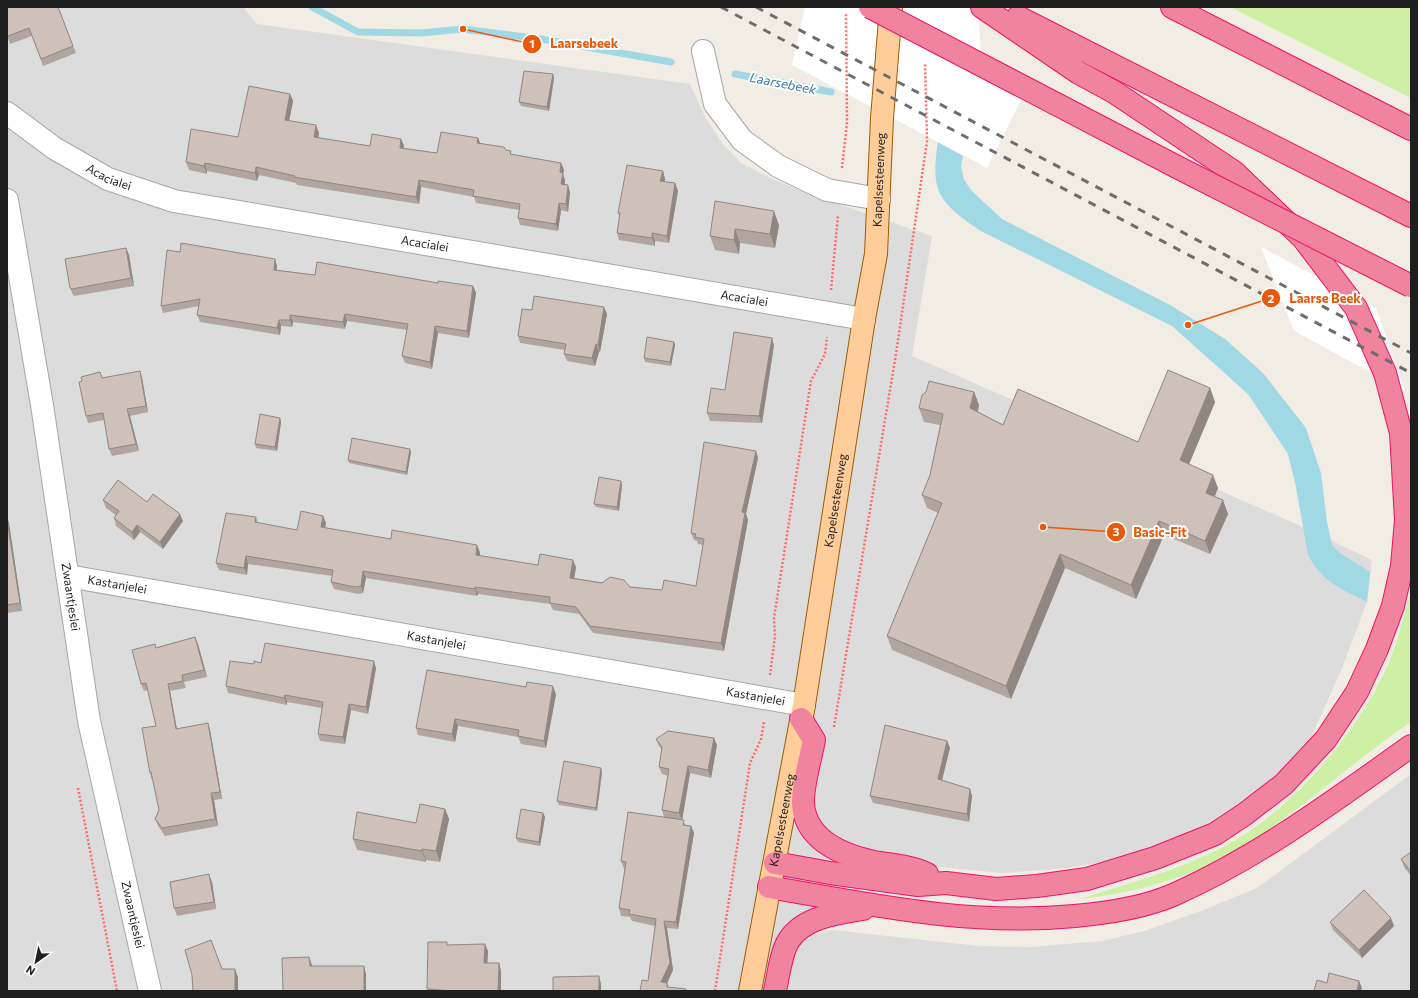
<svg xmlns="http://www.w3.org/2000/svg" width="1418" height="998" font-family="Commissioner,sans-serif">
  <rect width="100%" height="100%" fill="#f1ece4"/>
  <polygon fill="#dddcdc" points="7,7 243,7 257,24 690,84 705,117 722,143 741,163 770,178 815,196 932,236 912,356 1303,527 1372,560 1367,602 1341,671 1312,735 1276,776 1229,812 1193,833 1124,858 1068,868 1002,873 939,867 834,842 816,935 832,930 979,946 1031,947 1102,941 1144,931 1201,911 1257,888 1411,774 1411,991 7,991"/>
  <g fill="#cef0a5">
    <polygon points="1231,7 1411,7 1411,98 1244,14"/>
    <path d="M1411,592V722C1347,765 1292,820 1225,857C1181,881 1129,893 1080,899C1126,884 1173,872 1217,850C1287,816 1355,737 1387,667C1397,643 1404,617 1411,592Z"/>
  </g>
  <path fill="#a0d8e3" d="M938,142L963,156L961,166L964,180L972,191L1002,219L1170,305L1225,339L1263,373L1306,428L1321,473L1327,522L1332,545L1340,553L1370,572L1367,602C1340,588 1323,583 1308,555L1296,487L1288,454L1248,394L1172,326L979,230C939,202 930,192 938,142Z"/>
  <g fill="#fff">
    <polygon points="805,7 881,7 1030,82 987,168 792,65"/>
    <polygon points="888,7 978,7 981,55"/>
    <polygon points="1261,247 1376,308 1405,391 1294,331"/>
  </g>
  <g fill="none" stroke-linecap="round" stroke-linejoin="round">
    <g stroke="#a0d8e3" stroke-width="7">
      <polyline points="312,7 358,32 421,33 463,29 541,39 671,62"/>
      <polyline points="735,74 831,92"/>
    </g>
    <g stroke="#a6a6a6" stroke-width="24">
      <g id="minor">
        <polyline points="703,51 715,104 742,140 778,166 827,190 879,199"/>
        <path id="s1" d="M7,113L54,148L108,179L174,201L864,319"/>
        <path id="s2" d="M7,200L42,405L89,721L150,991"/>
        <path id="s3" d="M68,576L804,705"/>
      </g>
    </g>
    <g stroke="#995d00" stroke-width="24">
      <g id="major">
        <path id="s4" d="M750,991L804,705L864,319L876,254L882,118L891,7"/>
      </g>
    </g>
    <g stroke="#ed126b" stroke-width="24">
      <g id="highway">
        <polyline points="1172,7 1411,129"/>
        <polyline points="1018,17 1411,216"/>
        <path d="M801,719L814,740C811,756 802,788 803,803C805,840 842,855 874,862C891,865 911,866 927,874"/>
        <polyline points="775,863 830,873 918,885 946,883 996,889 1037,886 1087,879 1155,858 1215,834 1245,814 1284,784 1326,739 1357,692 1377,649 1393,606 1402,566 1406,520 1401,433 1385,373 1356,308 1303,238 1234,172 1114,92 1079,73 982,7"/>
        <path d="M769,887C873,905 969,926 1075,916C1108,913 1143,908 1173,895C1259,857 1335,800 1411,746"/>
        <path d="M775,991C778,977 781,952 789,940C804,917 838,913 863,909"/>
      </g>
    </g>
    <g stroke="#ff6d66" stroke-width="2.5" stroke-dasharray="2 2" stroke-linecap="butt">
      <polyline points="842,168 847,123 846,13"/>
      <polyline points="831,290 838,215"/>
      <polyline points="770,675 775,636 774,618 811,381 825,354 827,337"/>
      <polyline points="834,727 896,354 927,141 925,63"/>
      <polyline points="78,788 117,991"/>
      <polyline points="715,991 750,763 761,739 764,722"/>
    </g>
    <use href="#minor" stroke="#fff" stroke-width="22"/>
    <use href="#major" stroke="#ffcd9a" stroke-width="22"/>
    <use href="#highway" stroke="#f0849e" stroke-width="22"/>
    <g stroke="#6d6d6d" stroke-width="3" stroke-dasharray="8 8" stroke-linecap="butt">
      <polyline points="721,7 1411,373"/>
      <polyline points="756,7 1411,353"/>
    </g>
    <g stroke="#ed126b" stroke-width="24" stroke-linecap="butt">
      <polyline id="highway-bridge" points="870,7 1177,167 1411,286"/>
    </g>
    <use href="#highway-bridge" stroke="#f0849e" stroke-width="22"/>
  </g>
  <g fill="#b0a69f">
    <polygon points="58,7 76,53 43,66 32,36 10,44 7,35"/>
    <polygon points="554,78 549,111 521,106 519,102"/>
    <polygon points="290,94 293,101 289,120 319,133 318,138 370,146 401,139 404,146 404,148 437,153 478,138 480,143 506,150 511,154 561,163 564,170 563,174 565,180 565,184 570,192 568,212 561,210 558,231 520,225 518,218 519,210 476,203 474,197 421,187 419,204 297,185 296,183 259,175 257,181 207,171 207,174 189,170 186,162 238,137"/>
    <polygon points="663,171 665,179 665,182 675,183 678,191 669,243 655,241 655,246 619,240 617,233 619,216 618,213"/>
    <polygon points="715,201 779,225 775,248 740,243 739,254 715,250 710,236"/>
    <polygon points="126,248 129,255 134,286 74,296 73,295 70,288"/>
    <polygon points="275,259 277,266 277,270 315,275 438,283 473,286 476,293 469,338 438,333 432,369 405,363 402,356 407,330 347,321 345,329 293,322 292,327 281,326 280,335 200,322 197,315 199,306 163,313 161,306"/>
    <polygon points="604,307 607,314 600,352 599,352 595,366 567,361 564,354 565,350 520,343 518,336 532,310"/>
    <polygon points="674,342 675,345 671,366 645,362 644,358"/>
    <polygon points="774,345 762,423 710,421 707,413 725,390"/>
    <polygon points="140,371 142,378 148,412 130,416 139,451 112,456 109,449 104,420 88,423 86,416 82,381 100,372 102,378"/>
    <polygon points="1210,388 1215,402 1189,464 1218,488 1214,497 1228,514 1210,554 1164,535 1136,599 1065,568 1011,699 892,650 887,636 938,513 927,508 922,495 930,475 940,425 924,422 919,408 926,392 974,392 979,405 978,412 1003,425 1138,442"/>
    <polygon points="280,418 281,422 277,451 256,448 255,444"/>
    <polygon points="756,451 758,458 746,514 748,520 724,651 593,633 579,614 553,610 550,604 478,594 477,596 366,578 363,593 358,594 334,589 331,582 332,576 248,564 247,575 219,570 216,563 256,517 258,523 297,530 323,516 326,523 325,528 391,539 477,545 480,553 480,556 538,565 576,567 574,578 630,587 662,590 696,586 703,545 698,544 697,541 694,540 691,533"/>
    <polygon points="411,452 407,475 349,463 348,460"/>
    <polygon points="622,485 619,511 596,507 594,504"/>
    <polygon points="103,500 147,502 183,521 163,549 140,532 134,540 116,526 114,518 116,515 106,508"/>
    <polygon points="7,517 9,523 22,611 7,613"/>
    <polygon points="195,637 198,644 207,677 184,682 186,688 170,691 177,729 208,723 210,730 222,799 214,800 218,826 165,836 158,826 155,819 159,810 153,780 152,780 150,773 156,726 148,690 144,691 141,684 157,647"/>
    <polygon points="261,663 376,668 368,714 351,710 345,744 320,741 318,734 322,708 287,702 287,705 228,693 226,686 254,664"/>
    <polygon points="556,694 546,748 521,744 518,737 458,726 455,742 418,735 416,728"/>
    <polygon points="656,739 717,745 711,778 690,773 682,820 686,825 691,826 694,833 678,929 667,928 673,970 667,983 669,987 640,991 648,981 655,926 632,921 630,917 621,916 619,908 625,869 624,869 621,861 664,817 662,810 668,776 662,774 659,767 662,750 659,746"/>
    <polygon points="947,741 950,748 942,781 970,789 972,796 969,822 873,803 870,796"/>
    <polygon points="602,772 597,811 559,805 557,801"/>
    <polygon points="445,809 449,819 440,862 426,860 426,862 357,850 353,839 416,823"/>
    <polygon points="543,813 545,817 540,846 518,842 516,838"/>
    <polygon points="1411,852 1411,876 1404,867 1401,859"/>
    <polygon points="212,882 216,909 177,916 174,908"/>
    <polygon points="1330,922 1394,926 1362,958 1333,930"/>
    <polygon points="448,945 488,951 487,963 499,963 501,971 501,991 428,991 427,989"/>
  </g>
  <g fill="#908782">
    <polygon points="553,74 554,78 549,111 547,107"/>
    <polygon points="290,94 293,101 288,127 285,120"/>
    <polygon points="316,125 319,133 317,145 314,137"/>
    <polygon points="478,138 481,145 477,143"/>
    <polygon points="401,139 404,146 403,155 400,148"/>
    <polygon points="205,163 207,171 207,174 204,166"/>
    <polygon points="561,163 564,170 563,174 565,180 564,191 561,184 560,172"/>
    <polygon points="256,167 259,175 257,181 255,173"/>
    <polygon points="663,171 665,179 663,188 660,181"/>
    <polygon points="419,180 421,187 419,204 416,197"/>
    <polygon points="675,183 678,191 669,243 667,236"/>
    <polygon points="568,185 570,192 568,212 566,204"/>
    <polygon points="559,203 561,210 558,231 556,224"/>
    <polygon points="774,211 779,225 775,248 770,234"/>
    <polygon points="735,229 740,243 739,254 734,240"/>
    <polygon points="652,233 655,241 655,246 652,238"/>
    <polygon points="126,248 129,255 134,286 131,278"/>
    <polygon points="275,259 277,266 276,276 274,270"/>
    <polygon points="473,286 476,293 469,338 467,331"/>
    <polygon points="604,307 607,314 600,352 598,345"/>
    <polygon points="345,314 347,321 345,329 343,322"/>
    <polygon points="290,315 293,322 292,327 290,320"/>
    <polygon points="279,320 281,326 280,335 277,328"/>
    <polygon points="435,326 438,333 432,369 430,362"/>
    <polygon points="772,338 774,345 762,423 759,416"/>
    <polygon points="674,342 675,345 671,366 670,362"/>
    <polygon points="596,344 599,352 595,366 592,358"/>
    <polygon points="140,371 142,378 148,412 146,406"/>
    <polygon points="1210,388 1215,402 1185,474 1180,460"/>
    <polygon points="974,392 979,405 975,421 970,408"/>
    <polygon points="127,409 130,416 139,451 136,444"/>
    <polygon points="280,418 281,422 277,451 275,447"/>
    <polygon points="410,449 411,452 407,475 406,472"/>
    <polygon points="756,451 758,458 746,514 748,520 724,651 721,643 742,512"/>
    <polygon points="1213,475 1218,488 1211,506 1206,493"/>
    <polygon points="621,481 622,485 619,511 617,507"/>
    <polygon points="1223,500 1228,514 1210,554 1205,541"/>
    <polygon points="180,514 183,521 163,549 160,542"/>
    <polygon points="323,516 326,523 324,534 321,527"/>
    <polygon points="7,517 9,523 22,611 20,603"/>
    <polygon points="1159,521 1164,535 1136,599 1131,585"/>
    <polygon points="137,525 140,532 134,540 132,532"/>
    <polygon points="477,545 480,553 479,562 476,555"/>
    <polygon points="1060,554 1065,568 1011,699 1006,686"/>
    <polygon points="246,556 248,564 247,575 244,568"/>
    <polygon points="573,560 576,567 573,585 570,578"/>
    <polygon points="363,571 366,578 363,593 361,586"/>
    <polygon points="475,587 478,594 477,596 475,589"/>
    <polygon points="195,637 198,644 207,677 204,670"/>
    <polygon points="374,661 376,668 368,714 366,707"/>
    <polygon points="168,684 170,691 178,736 176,729"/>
    <polygon points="553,686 556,694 546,748 544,741"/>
    <polygon points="285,695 287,702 287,705 284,698"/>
    <polygon points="349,704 351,710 345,744 343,737"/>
    <polygon points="455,719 458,726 455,742 452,734"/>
    <polygon points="208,723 210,730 222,799 220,792"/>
    <polygon points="714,738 717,745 711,778 708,770"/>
    <polygon points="947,741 950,748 940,787 938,779"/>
    <polygon points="688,766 690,773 682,821 679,813"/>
    <polygon points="601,768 602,772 597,811 596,808"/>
    <polygon points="970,789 972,796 969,822 967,814"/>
    <polygon points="211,793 214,800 218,826 215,819"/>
    <polygon points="445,809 449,819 440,862 436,851"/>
    <polygon points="543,813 545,817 540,846 539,842"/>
    <polygon points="691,826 694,833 678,929 676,922"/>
    <polygon points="422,849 426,860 426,862 422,851"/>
    <polygon points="209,874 212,882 216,909 214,902"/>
    <polygon points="1391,918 1394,926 1362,958 1359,950"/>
    <polygon points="664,921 667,928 673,970 664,990 661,982"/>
    <polygon points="485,944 488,951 487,971 484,963"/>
    <polygon points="309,957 312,965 312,974 310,966"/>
    <polygon points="499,963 501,971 501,991 498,991"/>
    <polygon points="364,966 366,974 366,991 364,991"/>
    <polygon points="235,969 238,977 238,991 235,991"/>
    <polygon points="599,976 601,984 601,991 599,991"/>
    <polygon points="1359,981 1362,988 1361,991 1357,991"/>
  </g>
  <g fill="#cdc1b9" stroke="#908782">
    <polygon points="7,7 58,7 73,46 41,59 29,28 8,36 7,34"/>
    <polygon points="524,71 553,74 547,107 519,102"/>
    <polygon points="249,86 290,94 285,120 316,125 314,137 370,146 372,134 401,139 400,148 437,153 441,132 478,138 477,143 504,147 506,150 511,151 510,154 561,163 560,172 563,173 561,184 568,185 566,204 559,203 556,224 518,218 520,204 473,196 474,190 419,180 416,197 294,177 295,176 256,167 255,173 205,163 204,166 186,162 191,129 238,137"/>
    <polygon points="627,165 663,171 660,181 675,183 667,236 652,233 652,238 617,233 620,213 618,213"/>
    <polygon points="715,201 774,211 770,234 735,229 734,240 710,236"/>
    <polygon points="181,243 275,259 274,270 315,275 317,262 438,283 438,281 473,286 467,331 435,326 430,362 402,356 408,324 345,314 343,322 290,315 290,320 279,320 277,328 197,315 200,299 161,306 167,250 180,252"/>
    <polygon points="126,248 131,278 72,289 70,288 65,259"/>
    <polygon points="534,296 604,307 598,345 596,344 592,358 564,354 566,344 518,336 522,309 532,310"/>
    <polygon points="734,332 772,338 759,416 707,413 711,388 725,390"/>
    <polygon points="647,337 674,342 670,362 644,358"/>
    <polygon points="1168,370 1210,388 1180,460 1213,475 1206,493 1223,500 1205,541 1159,521 1131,585 1060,554 1006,686 887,636 942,503 922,495 930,475 943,414 919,408 922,395 926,392 929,381 974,392 970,408 1003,425 1018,389 1138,442"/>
    <polygon points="140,371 146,406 127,409 136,444 109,449 103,413 86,416 79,382 82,381 81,377 100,372 102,378"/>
    <polygon points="260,414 280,418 275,447 255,444"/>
    <polygon points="352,438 410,449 406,472 348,460"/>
    <polygon points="704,442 756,451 742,512 745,513 721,643 590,626 576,607 550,603 550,597 475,587 475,589 363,571 361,586 355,587 331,582 333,570 246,556 244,568 216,563 226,513 256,517 255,522 297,530 301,511 323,516 321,527 391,539 392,530 437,538 477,545 476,555 538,565 540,554 573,560 570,578 602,583 610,577 624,580 630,587 662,590 664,580 696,586 704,539 695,537 696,534 691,533"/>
    <polygon points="599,477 621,481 617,507 594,504"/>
    <polygon points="118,480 147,502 153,494 180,514 160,542 137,525 132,532 114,518 119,511 103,500"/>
    <polygon points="7,520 20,603 7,605"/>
    <polygon points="195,637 204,670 182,675 183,681 168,684 176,729 208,723 220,792 211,793 215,819 162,828 155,819 159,810 151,772 150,773 142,728 156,726 146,683 141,684 132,650 155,644 156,648"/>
    <polygon points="265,643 374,661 366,707 349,704 343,737 318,734 323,702 285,695 284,698 226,686 230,661 254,664 254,661 261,663"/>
    <polygon points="427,670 526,687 527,682 553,686 544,741 518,736 519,730 455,719 452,734 416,728"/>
    <polygon points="885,725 947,741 938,779 970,789 967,814 870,796"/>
    <polygon points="668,731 714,738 708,770 688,766 679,813 662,810 669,769 659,767 662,747 656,739"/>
    <polygon points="564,761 601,768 596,808 557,801"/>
    <polygon points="420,804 445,809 436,851 422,849 422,851 353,839 357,812 416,823"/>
    <polygon points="521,809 543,813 539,842 516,838"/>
    <polygon points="628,812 684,820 683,825 691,826 676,922 664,921 670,963 661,982 667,983 667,987 686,989 686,991 640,991 642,980 648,981 656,919 629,914 630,910 619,908 626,862 621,861"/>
    <polygon points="1411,852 1411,872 1401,859"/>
    <polygon points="209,874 214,902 174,908 170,882"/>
    <polygon points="1364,890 1391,918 1359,950 1330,922"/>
    <polygon points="211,940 222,969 235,969 235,991 193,991 192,975 185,950"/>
    <polygon points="428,942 447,942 447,945 485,944 484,963 499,963 498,991 453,991 427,989"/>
    <polygon points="309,957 310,966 364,966 364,991 283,991 282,958"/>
    <polygon points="1329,973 1359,981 1357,991 1314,991 1317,980 1327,983"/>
    <polygon points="599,976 599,991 553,991 553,977"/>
  </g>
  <g text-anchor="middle" stroke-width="4" stroke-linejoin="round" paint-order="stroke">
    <g font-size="12" fill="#1f1f1f" stroke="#fff">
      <text dy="4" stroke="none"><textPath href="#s1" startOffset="121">Acacialei</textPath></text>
      <text dy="4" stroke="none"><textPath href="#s4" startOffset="822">Kapelsesteenweg</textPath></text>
      <text dy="4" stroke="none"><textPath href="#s1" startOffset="445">Acacialei</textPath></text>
      <text dy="4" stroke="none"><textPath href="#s1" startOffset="769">Acacialei</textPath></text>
      <text dy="4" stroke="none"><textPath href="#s4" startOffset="498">Kapelsesteenweg</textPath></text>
      <text dy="4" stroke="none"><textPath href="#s3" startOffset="50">Kastanjelei</textPath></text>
      <text dy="4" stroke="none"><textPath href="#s2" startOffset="402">Zwaantjeslei</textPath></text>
      <text dy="4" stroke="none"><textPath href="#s3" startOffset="374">Kastanjelei</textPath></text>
      <text dy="4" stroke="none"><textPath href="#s3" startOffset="698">Kastanjelei</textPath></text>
      <text dy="4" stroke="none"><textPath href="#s4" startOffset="174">Kapelsesteenweg</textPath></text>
      <text dy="4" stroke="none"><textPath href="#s2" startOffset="726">Zwaantjeslei</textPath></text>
    </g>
    <g font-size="13" font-style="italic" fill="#3c78a8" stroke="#fff">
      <text transform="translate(783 83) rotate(11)" y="5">Laarsebeek</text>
    </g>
  </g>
  <path fill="none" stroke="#e8590c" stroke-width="1.5" d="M463 29L532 44M1188 325L1271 298M1043 527L1116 532"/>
  <g fill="#e8590c" stroke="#fff" stroke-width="1.5">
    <circle cx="463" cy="29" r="4"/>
    <circle cx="1188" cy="325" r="4"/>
    <circle cx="1043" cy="527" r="4"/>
    <circle cx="532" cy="44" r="10"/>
    <circle cx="1271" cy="298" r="10"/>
    <circle cx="1116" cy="532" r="10"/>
  </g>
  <g font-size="12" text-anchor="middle" font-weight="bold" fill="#fff">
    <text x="532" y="48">1</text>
    <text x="1271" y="303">2</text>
    <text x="1116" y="536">3</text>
  </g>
  <g font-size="13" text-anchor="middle" font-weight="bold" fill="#e8590c" stroke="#fff" stroke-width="4" stroke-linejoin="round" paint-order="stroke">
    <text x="584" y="48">Laarsebeek</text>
    <text x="1325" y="303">Laarse Beek</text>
    <text x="1160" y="537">Basic-Fit</text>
  </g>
  <rect width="1418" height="998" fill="none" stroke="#1f1f1f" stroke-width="16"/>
  <g transform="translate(36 962) rotate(213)" stroke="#ffffff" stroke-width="3" paint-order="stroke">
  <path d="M0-3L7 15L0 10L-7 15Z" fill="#1f1f1f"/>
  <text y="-6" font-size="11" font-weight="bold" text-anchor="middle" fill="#1f1f1f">N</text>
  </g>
</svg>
